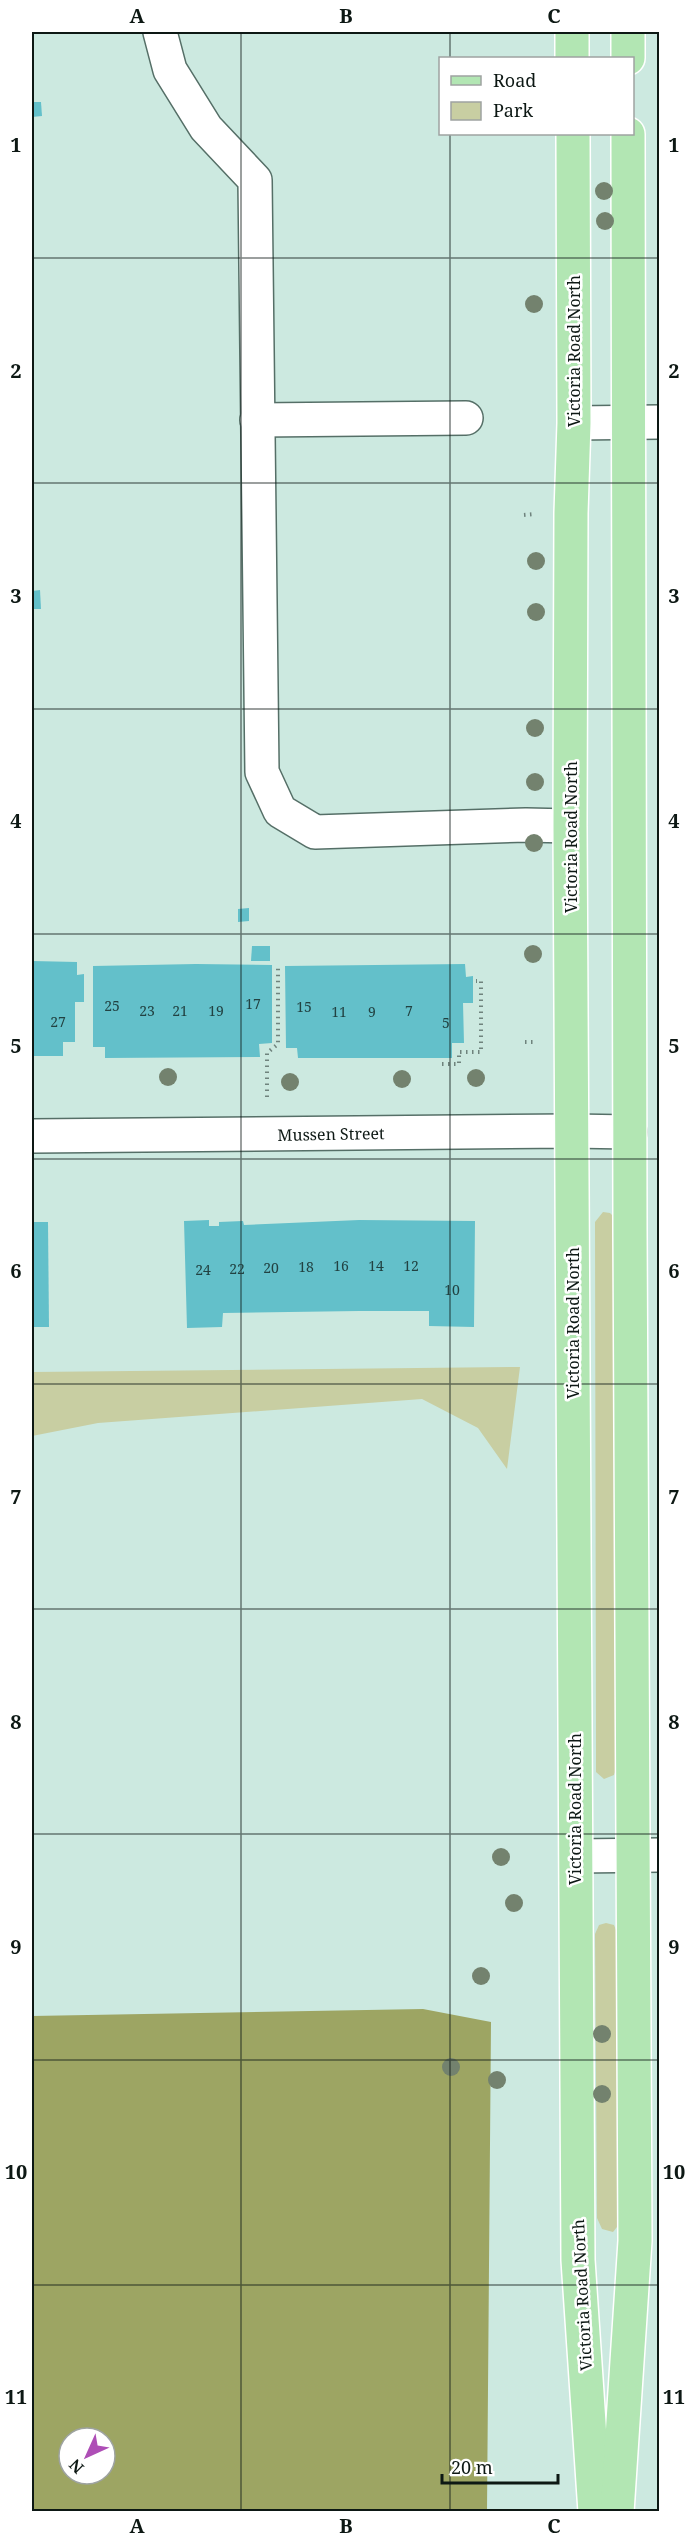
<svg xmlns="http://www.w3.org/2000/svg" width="691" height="2543" font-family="'Noto Serif',serif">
  <rect width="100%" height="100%" fill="#cce9e0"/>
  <g fill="#c8cea2">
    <polygon points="603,1212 610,1213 614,1217 616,1769 614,1775 604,1779 596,1772 596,1748 595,1222"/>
    <polygon points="520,1367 507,1469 478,1428 422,1399 98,1423 32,1436 32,1372"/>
    <polygon points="606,1923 614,1925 618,1935 618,2219 617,2227 613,2232 602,2229 597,2218 595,1934 599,1925"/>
  </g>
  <path fill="#9da563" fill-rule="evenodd" d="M423,2009L491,2022L487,2511H32V2016ZM69,2438H105V2474H69Z"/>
  <g fill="#63c0ca">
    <polygon points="32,102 41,102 42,116 32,117"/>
    <polygon points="40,590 41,609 32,609 32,591"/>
    <polygon points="249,908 249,921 238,922 238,909"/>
    <polygon points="252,946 270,946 270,961 251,961"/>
    <polygon points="32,961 77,962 77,975 84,974 84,1002 75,1002 75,1042 63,1042 63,1056 32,1056"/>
    <polygon points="196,964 272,965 272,1043 259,1044 260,1057 105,1058 105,1047 93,1047 93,966"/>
    <polygon points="465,964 466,977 473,976 473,1003 463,1003 464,1043 452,1043 452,1058 298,1058 297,1048 286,1048 285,966"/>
    <polygon points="209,1220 209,1226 219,1226 219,1222 243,1221 244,1225 359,1220 475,1221 474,1327 429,1326 429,1311 359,1311 223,1313 222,1327 187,1328 184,1221"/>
    <polygon points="32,1222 48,1222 49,1327 32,1327"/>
  </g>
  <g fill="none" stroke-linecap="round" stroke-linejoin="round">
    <g stroke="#556f67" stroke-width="36">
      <g id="minor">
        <polyline points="160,32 170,70 206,128 255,180 262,772 280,811 315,832 526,825 570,826"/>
        <polyline points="257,420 466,418"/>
        <polyline points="574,423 660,422"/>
        <polyline points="32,1136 572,1131 630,1132"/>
        <polyline points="576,1856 660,1855"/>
      </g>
    </g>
    <g stroke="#fff" stroke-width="36">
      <g id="major">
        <polyline points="572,32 572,58"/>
        <polyline points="628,32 628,58"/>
        <polyline points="573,134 574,423 571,513 570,826 578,2260 595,2512"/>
        <polyline points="617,2512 635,2241 630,1230 628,134"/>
      </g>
    </g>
    <g stroke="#6f837d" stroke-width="4" stroke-dasharray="1.5 4.5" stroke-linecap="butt">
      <polyline points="524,515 535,514"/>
      <polyline points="525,1042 536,1042"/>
      <polyline points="442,1064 459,1064 459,1052 481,1052 481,981 476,981"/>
      <polyline points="267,1097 267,1053 278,1044 278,965"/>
    </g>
    <use href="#minor" stroke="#fff" stroke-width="33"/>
    <use href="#major" stroke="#b2e6b3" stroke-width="33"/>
  </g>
  <g fill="#73826e">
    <circle cx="604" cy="191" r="9"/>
    <circle cx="605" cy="221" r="9"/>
    <circle cx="534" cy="304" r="9"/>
    <circle cx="536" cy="561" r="9"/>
    <circle cx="536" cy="612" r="9"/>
    <circle cx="535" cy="728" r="9"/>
    <circle cx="535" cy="782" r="9"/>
    <circle cx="534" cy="843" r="9"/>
    <circle cx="533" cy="954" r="9"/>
    <circle cx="168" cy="1077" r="9"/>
    <circle cx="476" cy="1078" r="9"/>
    <circle cx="402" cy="1079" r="9"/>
    <circle cx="290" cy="1082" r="9"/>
    <circle cx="501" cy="1857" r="9"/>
    <circle cx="514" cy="1903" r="9"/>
    <circle cx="481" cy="1976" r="9"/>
    <circle cx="602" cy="2034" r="9"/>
    <circle cx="451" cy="2067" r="9"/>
    <circle cx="497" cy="2080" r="9"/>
    <circle cx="602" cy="2094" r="9"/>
  </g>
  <path fill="none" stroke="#0d1814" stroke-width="1.5" stroke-opacity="0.55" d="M241,32V2512M450,32V58M450,134V2512M32,258H660M32,483H660M32,709H660M32,934H660M32,1159H660M32,1384H660M32,1609H660M32,1834H660M32,2060H660M32,2285H660"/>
  <g text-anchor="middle" stroke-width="5" stroke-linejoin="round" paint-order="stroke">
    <g font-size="14" fill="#224242">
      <text x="253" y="1009">17</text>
      <text x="112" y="1011">25</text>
      <text x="304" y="1012">15</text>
      <text x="147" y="1016">23</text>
      <text x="180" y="1016">21</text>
      <text x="216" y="1016">19</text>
      <text x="409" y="1016">7</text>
      <text x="339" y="1017">11</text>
      <text x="372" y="1017">9</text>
      <text x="58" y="1027">27</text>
      <text x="446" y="1028">5</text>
      <text x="341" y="1271">16</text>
      <text x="376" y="1271">14</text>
      <text x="411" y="1271">12</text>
      <text x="306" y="1272">18</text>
      <text x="271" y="1273">20</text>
      <text x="237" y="1274">22</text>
      <text x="203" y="1275">24</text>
      <text x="452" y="1295">10</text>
    </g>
    <g font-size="16" fill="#0d1814" stroke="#fff">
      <text transform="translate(574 351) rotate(-90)" y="6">Victoria Road North</text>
      <text transform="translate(571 837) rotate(-90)" y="6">Victoria Road North</text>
      <text transform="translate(331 1134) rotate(-1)" y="6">Mussen Street</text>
      <text transform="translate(573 1323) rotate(-90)" y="6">Victoria Road North</text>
      <text transform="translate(575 1809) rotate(-90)" y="6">Victoria Road North</text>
      <text transform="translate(582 2295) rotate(-93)" y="6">Victoria Road North</text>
    </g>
  </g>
  <rect width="691" height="2543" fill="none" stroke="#ffffff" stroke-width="66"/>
  <rect x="439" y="57" width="195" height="78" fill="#ffffff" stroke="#9ea3a1" stroke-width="1.5"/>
  <rect x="451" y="76" width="30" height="9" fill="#b2e6b3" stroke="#9ea3a1" stroke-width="1.5"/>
  <text x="493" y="87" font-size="18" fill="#0d1814">Road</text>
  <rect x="451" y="102" width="30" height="18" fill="#c8cea2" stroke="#9ea3a1" stroke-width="1.5"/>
  <text x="493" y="117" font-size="18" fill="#0d1814">Park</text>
  <g transform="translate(87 2456) rotate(225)"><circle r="28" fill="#ffffff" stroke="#9ea3a1" stroke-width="1.5"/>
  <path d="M0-4.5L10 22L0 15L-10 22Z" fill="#ae4eb6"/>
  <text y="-9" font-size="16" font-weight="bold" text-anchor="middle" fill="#0d1814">N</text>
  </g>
  <path d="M442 2474v9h116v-9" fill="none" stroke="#0d1814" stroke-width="3"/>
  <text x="451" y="2474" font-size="18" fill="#0d1814" stroke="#ffffff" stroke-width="4.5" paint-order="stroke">20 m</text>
  <rect x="33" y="33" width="625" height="2477" fill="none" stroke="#0d1814" stroke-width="2"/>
  <g font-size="20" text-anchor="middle" font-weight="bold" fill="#0d1814">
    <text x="137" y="23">A</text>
    <text x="346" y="23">B</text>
    <text x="554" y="23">C</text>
    <text x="16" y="152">1</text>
    <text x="674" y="152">1</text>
    <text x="16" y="378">2</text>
    <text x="674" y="378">2</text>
    <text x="16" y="603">3</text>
    <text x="674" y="603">3</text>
    <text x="16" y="828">4</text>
    <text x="674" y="828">4</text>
    <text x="16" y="1053">5</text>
    <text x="674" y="1053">5</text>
    <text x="16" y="1278">6</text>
    <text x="674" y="1278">6</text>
    <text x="16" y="1504">7</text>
    <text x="674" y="1504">7</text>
    <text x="16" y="1729">8</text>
    <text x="674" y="1729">8</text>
    <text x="16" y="1954">9</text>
    <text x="674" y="1954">9</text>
    <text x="16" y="2179">10</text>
    <text x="674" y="2179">10</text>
    <text x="16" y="2404">11</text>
    <text x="674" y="2404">11</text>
    <text x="137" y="2533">A</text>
    <text x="346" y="2533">B</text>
    <text x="554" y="2533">C</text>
  </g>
</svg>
